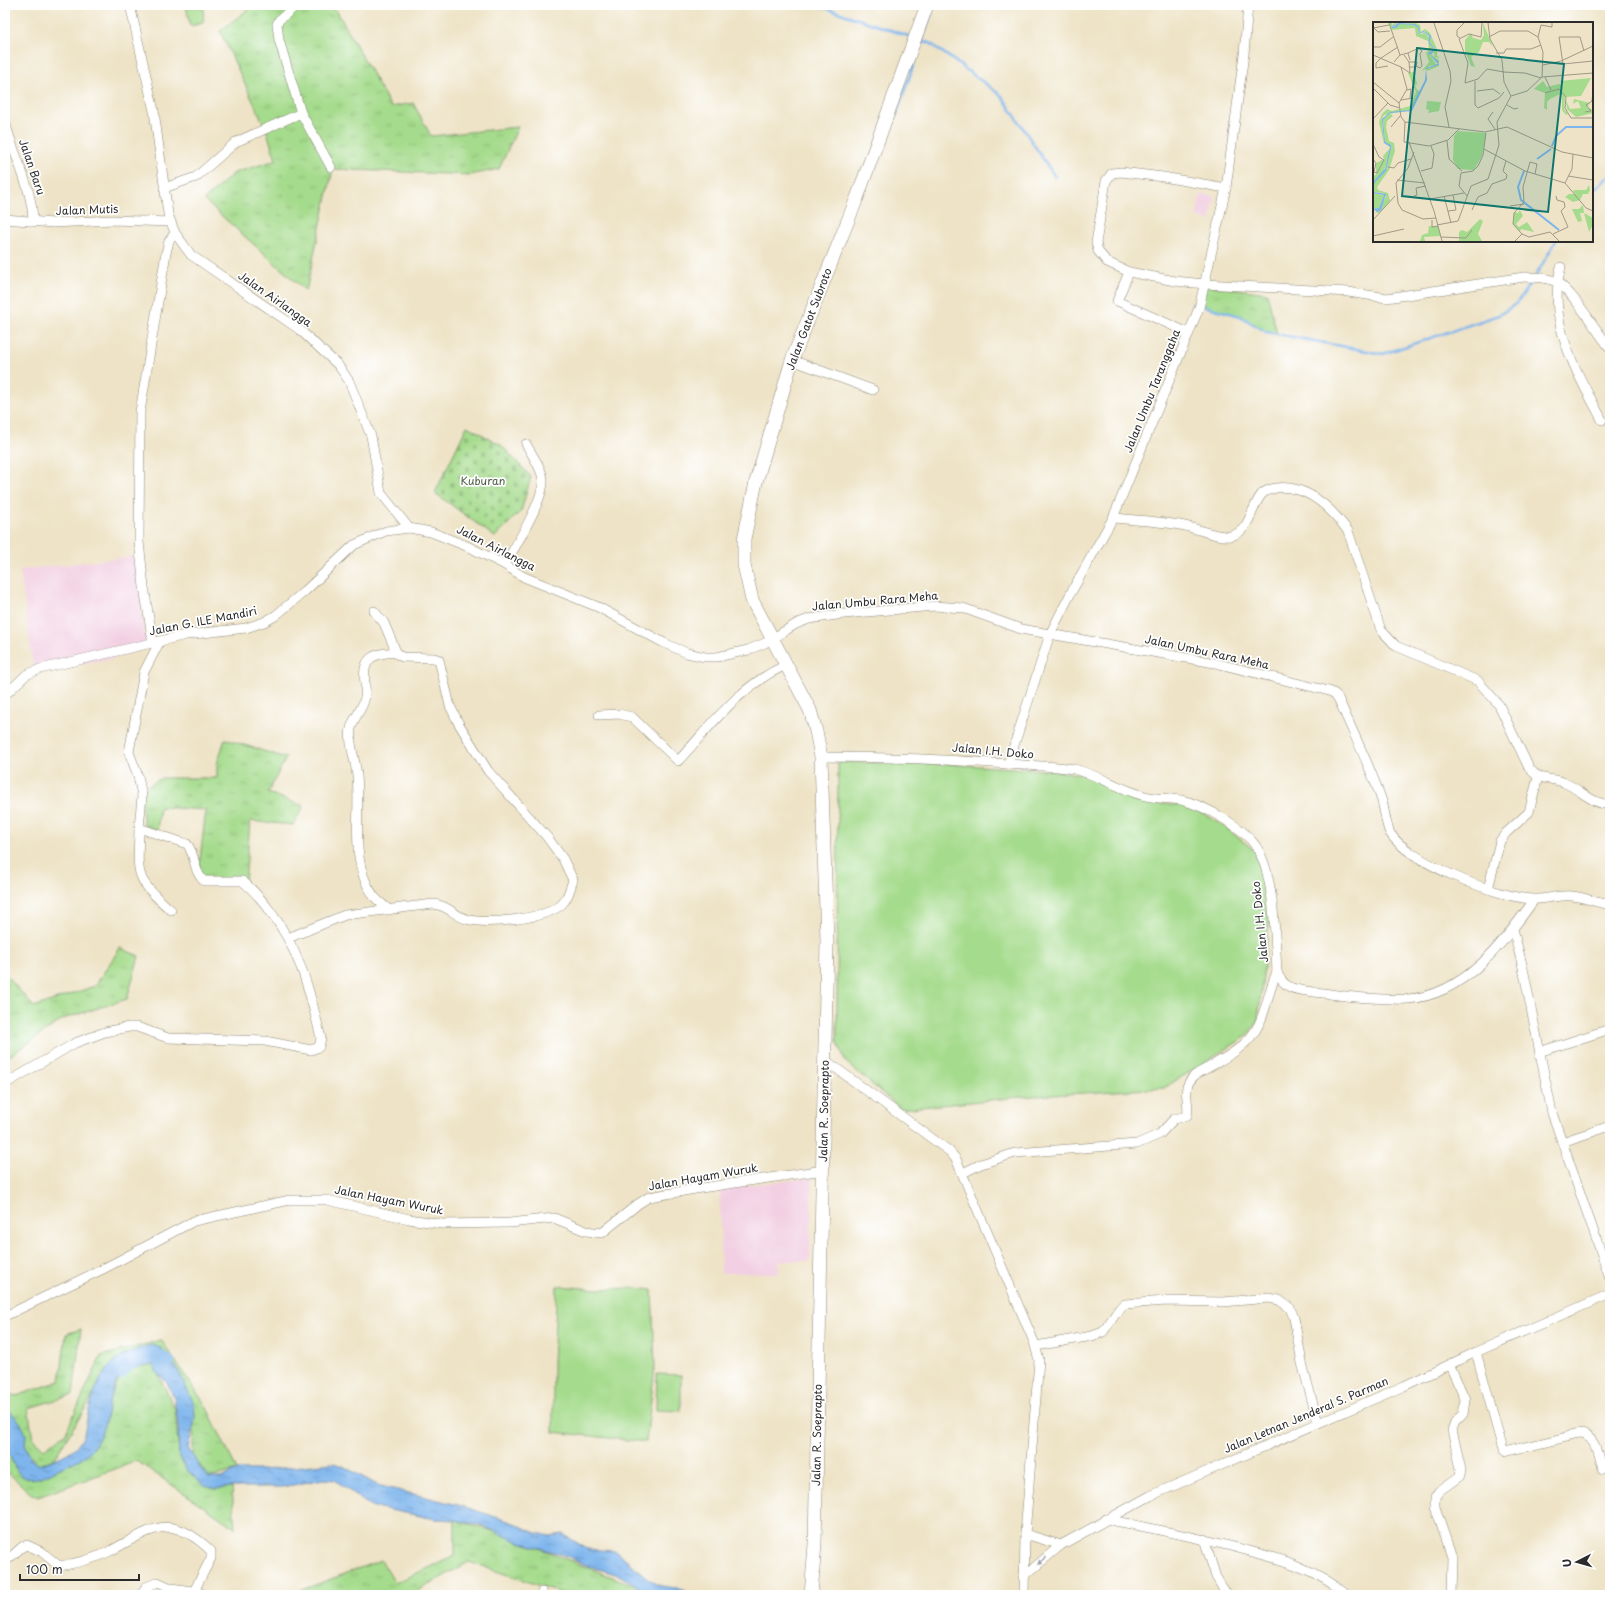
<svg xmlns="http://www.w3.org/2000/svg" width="1615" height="1600" font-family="'Playpen Sans',sans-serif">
  <defs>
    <pattern id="grass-tufts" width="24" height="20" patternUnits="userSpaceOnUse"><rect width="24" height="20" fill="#a5db8c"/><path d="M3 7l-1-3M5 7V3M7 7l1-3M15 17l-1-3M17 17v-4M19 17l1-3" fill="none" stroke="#8ebc79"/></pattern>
    <pattern id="cemetery-stones" width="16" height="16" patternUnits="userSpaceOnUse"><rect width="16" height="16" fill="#a5db8c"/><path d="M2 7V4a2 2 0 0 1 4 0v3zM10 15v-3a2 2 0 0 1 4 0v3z" fill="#8ebc79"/></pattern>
    <pattern id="water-ripples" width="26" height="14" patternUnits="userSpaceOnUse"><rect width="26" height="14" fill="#7eb5ed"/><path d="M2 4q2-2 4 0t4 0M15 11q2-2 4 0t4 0" fill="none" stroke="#6793c0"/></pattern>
  </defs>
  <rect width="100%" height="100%" fill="#fff"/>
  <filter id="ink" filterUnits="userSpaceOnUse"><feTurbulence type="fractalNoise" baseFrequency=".025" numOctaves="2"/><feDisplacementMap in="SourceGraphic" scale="8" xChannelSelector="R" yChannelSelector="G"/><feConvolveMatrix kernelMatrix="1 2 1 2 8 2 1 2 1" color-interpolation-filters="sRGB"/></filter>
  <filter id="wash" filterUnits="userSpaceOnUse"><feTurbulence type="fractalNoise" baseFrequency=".012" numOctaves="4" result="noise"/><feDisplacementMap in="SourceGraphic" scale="16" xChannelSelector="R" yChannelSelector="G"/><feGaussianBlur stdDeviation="0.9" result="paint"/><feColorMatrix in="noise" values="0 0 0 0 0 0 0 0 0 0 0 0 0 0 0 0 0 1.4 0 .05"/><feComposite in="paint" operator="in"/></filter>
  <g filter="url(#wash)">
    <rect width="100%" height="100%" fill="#eee3c6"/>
    <g fill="#f2cfe2">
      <polygon points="1201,194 1215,197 1210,221 1196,217"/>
      <polygon points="136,556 144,634 153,647 114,658 34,672 20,570"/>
      <polygon points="812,1178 810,1261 779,1261 779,1273 721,1273 720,1188"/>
    </g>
    <g fill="url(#grass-tufts)" stroke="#68835c">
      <polygon points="186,5 204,5 203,23 190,26"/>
      <polygon points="246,5 337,5 335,8 391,107 413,103 431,136 518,127 499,169 470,175 333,169 306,291 204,200 234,173 276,160 266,129 220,31 247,10"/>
      <polygon points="1205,285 1267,293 1277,334 1266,332 1240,316 1200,305"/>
      <polygon points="225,739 286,758 268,793 304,806 293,825 250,821 245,884 198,876 206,810 160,807 157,831 144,825 140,790 162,778 217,778 217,764"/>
      <polygon points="120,948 139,956 127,999 63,1019 5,1059 5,974 34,1007 95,986"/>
      <polygon points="81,1329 73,1395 28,1408 33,1439 44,1449 65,1434 101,1356 161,1340 206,1406 237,1470 209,1478 193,1456 194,1404 161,1348 115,1360 54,1459 38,1465 24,1446 5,1410 5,1393 16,1396 60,1381 66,1334"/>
      <polygon points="153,1364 175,1409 179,1455 193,1477 232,1487 235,1528 137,1461 38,1497 30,1493 5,1470 5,1441 7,1453 38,1478 80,1459 123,1371"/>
      <polygon points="455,1520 500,1533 638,1587 649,1595 568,1595 469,1562 410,1595 289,1595 381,1560 395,1583 455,1556"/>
    </g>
    <polygon fill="url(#cemetery-stones)" stroke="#68835c" points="467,426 501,445 531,477 521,511 495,537 435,493"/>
    <g fill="#a5db8c" stroke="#68835c">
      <polygon points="838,762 944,764 1047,770 1086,775 1135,801 1172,805 1188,804 1221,824 1254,850 1259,863 1269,922 1258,1020 1247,1036 1164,1088 1020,1097 901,1109 846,1062 837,1041"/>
      <polygon points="557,1286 597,1289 637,1288 652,1290 655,1365 646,1442 553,1432 553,1363"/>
      <polygon points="657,1374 681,1375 681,1411 656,1410"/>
    </g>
    <path fill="url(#water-ripples)" stroke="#54708c" d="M152,1345L161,1348L178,1370L194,1404L195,1419L188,1448L201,1469L209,1478H222L237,1470H263L333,1463L343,1466L377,1485L462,1506L514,1523L533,1532L550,1536L563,1534L587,1549L615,1551L650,1580L661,1586L684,1589L690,1595H643L638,1587L619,1575L588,1566L567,1556L516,1541L481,1525L455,1520L435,1519L370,1506L335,1480L323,1479L283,1487H232L216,1489L204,1486L186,1469L179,1455L178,1423L174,1398L168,1384L158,1374L149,1357C142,1357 138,1361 133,1364C102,1385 114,1418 95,1445C88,1457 72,1463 60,1468C51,1473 37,1481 26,1478C20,1476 16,1470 14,1465C3,1444 5,1428 5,1406L20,1422L26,1434L25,1446L31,1459L39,1465C52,1460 73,1454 81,1441C85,1434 86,1422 88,1414C98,1374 110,1355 152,1345Z"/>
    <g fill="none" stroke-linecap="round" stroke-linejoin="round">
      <g stroke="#7eb5ed" stroke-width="2.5">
        <polyline points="817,5 911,37"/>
        <polyline points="920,40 930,43 1002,96 1055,177"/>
        <polyline points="896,116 934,5"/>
        <polyline points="1592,191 1610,176"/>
        <polyline points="1536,275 1556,241"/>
        <polyline points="1193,303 1240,316 1266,332 1383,354 1499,315 1517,303 1533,279"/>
      </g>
      <path stroke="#7eb5ed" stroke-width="14" d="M120,1373C122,1371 125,1367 127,1365C136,1359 160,1353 168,1362"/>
    </g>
  </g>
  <g filter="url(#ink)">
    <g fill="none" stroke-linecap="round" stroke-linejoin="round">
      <g stroke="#8c8778" stroke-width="10">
        <g id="minor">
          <path d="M130,5L154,111L168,214L175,233L191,255L300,330L338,365L349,381L371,436L381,493L409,528L431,532L469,547L505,565L524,577L598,607L664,643L687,653L705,657H717L748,650L765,643L796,624L809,619L844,614L935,606L963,608L1021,629L1215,663L1329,691L1335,694L1339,700C1353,733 1369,764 1381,798C1385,809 1385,823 1390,833C1408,862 1499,898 1533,899C1546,900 1559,894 1572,896C1586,897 1596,904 1610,904"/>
          <polyline points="297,5 279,20 277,24 279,40 301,113 331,167"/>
          <path d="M5,121C13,155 32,186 33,221"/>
          <polyline points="164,188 196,177 236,142 301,113"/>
          <path d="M1226,188L1163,177L1121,172L1112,173L1106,181L1096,243L1098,251L1107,262L1129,272L1175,281L1205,284L1348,292L1387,298L1524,277C1535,277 1548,277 1558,283C1574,293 1596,331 1610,348"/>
          <polyline points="5,219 53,223 113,220 170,222"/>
          <path d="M1561,267C1546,323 1577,372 1602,420"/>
          <polyline points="1129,272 1117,301 1189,333"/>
          <polyline points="792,360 873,390"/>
          <path d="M1113,518C1135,520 1158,521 1180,525C1194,527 1217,538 1230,536C1250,533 1251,506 1262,494C1266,490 1271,489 1276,488C1307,484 1331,508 1348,531L1381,630L1396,646L1478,681L1499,705L1529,768C1540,782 1551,777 1565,783C1581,790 1592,804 1610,805"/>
          <path d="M505,565C515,546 544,500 543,480C542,468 532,455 526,444"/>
          <polyline points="153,643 144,587 139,542 140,412 166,253 169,241 175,233"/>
          <polyline points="5,695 26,675 40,669 186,635 246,628 264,622 275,616 305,591 354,545 386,531 409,528"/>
          <path d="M599,715L619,714L632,717L678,761C712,725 739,686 786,665"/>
          <path d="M821,757C884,757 945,759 1008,764C1030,766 1053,765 1074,769C1099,775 1121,790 1145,796C1157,799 1169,798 1181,800C1203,805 1242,826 1255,845C1275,872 1275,939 1277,972C1285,993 1304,990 1323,993C1348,997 1384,1000 1408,999C1465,995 1504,942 1534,900"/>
          <polyline points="1008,764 1050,634 1073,589 1113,518 1199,308 1226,188 1244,54 1248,5"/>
          <path d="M139,828C138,874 133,878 171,910"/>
          <polyline points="1488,889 1500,841 1506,833 1529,812 1538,777"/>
          <path d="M389,910C384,905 377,901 373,895C349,861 361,815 357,776C356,761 348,743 351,728C354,717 363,709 365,697C367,685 360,669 370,659C376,653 388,653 396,652"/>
          <polyline points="1513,929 1523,968 1552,1113 1610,1278"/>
          <path d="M288,938L345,915L433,904C447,905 454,915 466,919C487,925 544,919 561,905C568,899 570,889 573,880L563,859L547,837L488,771L459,724L450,706L439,660L434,658L402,657L397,654L384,623L374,611"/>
          <polyline points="1539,1052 1610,1029"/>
          <polyline points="825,1060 949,1151 956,1159 1034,1342 1039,1360 1025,1534 1024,1595"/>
          <path d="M5,1084L75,1043L105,1032L129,1027H137L168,1038L265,1041L311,1050L319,1047L321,1038C309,988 300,950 268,908C260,898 252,888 242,881H204C193,872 196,855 187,844L139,828L142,796L138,776L129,752L144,672L160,641"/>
          <polyline points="1562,1142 1610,1126"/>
          <path d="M963,1173L981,1164L1015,1153L1137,1144L1160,1134L1174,1119L1187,1116C1191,1099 1179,1090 1195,1075C1217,1062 1248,1049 1259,1024C1267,1008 1269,989 1277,972"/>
          <polyline points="5,1316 103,1269 194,1221 290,1200 327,1200 409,1219 442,1224 510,1223 554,1218 586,1231 602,1233 638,1204 649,1197 701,1188 824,1170"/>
          <polyline points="1036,1346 1092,1336 1103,1332 1119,1309 1125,1304 1166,1301 1223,1302 1269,1298 1279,1300 1290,1308 1294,1318 1302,1363 1318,1423"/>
          <path d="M1476,1352L1503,1450L1505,1452L1579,1434C1596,1434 1598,1456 1602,1470"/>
          <polyline points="1450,1366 1465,1399 1463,1414 1455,1422 1452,1430 1461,1469 1460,1476 1439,1491 1435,1497 1435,1507 1452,1556 1451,1595"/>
          <path d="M1106,1519C1149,1528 1192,1536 1234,1547C1276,1558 1313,1566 1347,1595"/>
          <polyline points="1025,1534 1061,1545"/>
          <polyline points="1204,1539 1216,1577 1227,1595"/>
          <path d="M5,1562L22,1547L27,1545L42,1552L59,1566C77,1563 96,1559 112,1550C154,1528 170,1512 211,1551V1558L194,1591"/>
          <polyline points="1023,1577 1061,1545 1150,1496 1404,1386 1476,1352 1610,1294"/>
          <polyline points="542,1592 543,1595"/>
          <polyline points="140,1595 146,1587 158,1582 171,1588 199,1592 203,1595"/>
        </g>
      </g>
      <g stroke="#8c8778" stroke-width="14">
        <polyline id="highway" points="811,1595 815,1544 827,941 821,757 816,731 810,710 752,600 744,565 744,539 756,482 792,360 857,198 927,5"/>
      </g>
      <use href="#minor" stroke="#fff" stroke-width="9"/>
      <use href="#highway" stroke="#fff" stroke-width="13"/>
    </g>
    <defs><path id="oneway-solid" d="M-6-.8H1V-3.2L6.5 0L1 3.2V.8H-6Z"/></defs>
    <use fill="#a0a0a0" href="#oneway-solid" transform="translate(1042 1561) rotate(139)"/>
  </g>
  <g text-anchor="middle" stroke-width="3.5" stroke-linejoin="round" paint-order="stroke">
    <g font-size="11" fill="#2b2b2b" stroke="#fff">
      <text transform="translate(32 167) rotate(71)" y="4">Jalan Baru</text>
      <text transform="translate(87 210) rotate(-2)" y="4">Jalan Mutis</text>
      <text transform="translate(275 299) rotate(35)" y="4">Jalan Airlangga</text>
      <text transform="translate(809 319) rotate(-69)" y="4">Jalan Gatot Subroto</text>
      <text transform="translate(1152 391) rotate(-68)" y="4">Jalan Umbu Taranggaha</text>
      <text transform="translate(496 548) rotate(27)" y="4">Jalan Airlangga</text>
      <text transform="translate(875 601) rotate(-5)" y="4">Jalan Umbu Rara Meha</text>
      <text transform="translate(203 621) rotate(-11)" y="4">Jalan G. ILE Mandiri</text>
      <text transform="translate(1207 652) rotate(12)" y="4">Jalan Umbu Rara Meha</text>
      <text transform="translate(993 751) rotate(5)" y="4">Jalan I.H. Doko</text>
      <text transform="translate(1260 922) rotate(-96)" y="4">Jalan I.H. Doko</text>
      <text transform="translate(824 1111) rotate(-89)" y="4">Jalan R. Soeprapto</text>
      <text transform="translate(703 1177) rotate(-10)" y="4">Jalan Hayam Wuruk</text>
      <text transform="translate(389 1200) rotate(11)" y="4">Jalan Hayam Wuruk</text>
      <text transform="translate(1306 1415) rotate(-23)" y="4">Jalan Letnan Jenderal S. Parman</text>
      <text transform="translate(817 1435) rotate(-89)" y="4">Jalan R. Soeprapto</text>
    </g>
    <g font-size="11" fill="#506048" stroke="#fff">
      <text x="483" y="485">Kuburan</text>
    </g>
  </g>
  <g transform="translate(1373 22)">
    <rect width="220" height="220" fill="#eee3c6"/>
    <path d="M16,1H19V5H23L20,4L21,1L41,3L45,6L46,12H49L51,10L57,16L56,21L61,26L55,31L64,43L56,44L54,47L66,43L65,39L57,33L63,27L57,21L58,15L51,9L47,11L45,4L41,2L29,1H43L47,3L48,10L52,7L57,11L64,27V34L68,36L62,35L61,31L58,32L66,38V44L54,49L53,47L49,49L56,40L53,31L56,28L55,19L43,14L42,6L18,8ZM110,1L120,25L116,20H110L106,30L98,35L102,45L98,44L92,29V18L98,11L100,16L108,18L111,13ZM41,50L44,62L42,63L44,68L47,69L46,73L37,88L11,93L9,97L11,122L6,100L9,92L14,87L19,89L37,84L43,70L35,51ZM218,56L208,74L192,75L191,87L195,92L193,93L189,88V74L187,72L177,77L174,80V88L171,86L172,71L161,67L170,59L174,65L186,62L191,64L187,59ZM201,77L217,81L214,85L220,88V91L203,95L194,87L193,78L197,87L208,86L205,79L200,82ZM17,91L20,94L14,99L13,105L16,119L21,121L22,129L16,148L4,165L5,168L15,171L17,179L6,191L0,190H4L13,175L10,171L1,170L0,166L1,160L13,149L18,125L11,149L0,160V155L3,152V141L11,137L10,134L18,125L12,120L10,98ZM216,163L217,168L215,172H210L207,178L200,180L192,175L196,172H202L200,169L202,168H213ZM0,171L11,173L6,186L1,187ZM210,183L211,191L220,196V203L216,210L211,191H207L209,199L205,200L199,187H206ZM147,188L150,194L143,202L146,205L154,200L161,210L148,207L147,210L140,202L141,190L145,191ZM107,197L110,199L105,212L109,219H86V210L89,208L94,210ZM56,204H65L68,214L51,215L52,219H47L49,213L55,211Z" fill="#a5db8c"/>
    <path d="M54,79L68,80L66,89L55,91L56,88L53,87ZM85,109L113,111L109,134L101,148L85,147L80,138L81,114Z" fill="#a5db8c"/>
    <path d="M20,1L21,5L25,1L42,2L46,5L47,11L50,9L54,11L58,14L57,21L63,27L57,33L65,39L66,43L53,47L54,58L39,89L17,91L10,98L12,120L18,123V126L13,149L2,160L0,165L1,170L13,172L8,188L4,190L0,187L6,186L11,173L0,171V160L12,147L17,125L11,121L9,97L17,90L37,88L52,58L53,46L65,42L55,31L62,27L56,22V14L51,10L46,12L45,6L41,3L27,2L23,6H19Z" fill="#7eb5ed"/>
    <path fill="none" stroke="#7eb5ed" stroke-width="2" d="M179,124L183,114L193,105H220M164,137L178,127M151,149L145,165L148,178L186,208"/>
    <path fill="none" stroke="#a09988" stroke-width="1" d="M16,1L27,33M61,1L77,49L78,59L72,85L76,105M109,1L108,15L96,12L86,17L95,41L92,61L105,57L114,47L131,50M115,1L117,17L129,38L131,60L138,74M0,6L16,3M1,6L5,10L17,9M155,9L165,15L170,30L169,55M116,15L127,9H155M165,15L168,3L179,5V1M87,16L84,14V8L91,1M0,25H7L20,15M211,29L207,15H186L190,42L220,39M35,31L46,26L49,29L47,32L49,44L47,46L43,44M123,31H131L133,27H158L168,23M0,33L28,45L34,67L26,81M31,33L36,40H44L43,45H37M8,36L3,41V46L15,44M8,36L25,25M21,40L27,33L35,31L37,38M170,43L188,39L220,24M28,45L37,51L36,40M130,50L152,51L168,56M172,55L178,68M102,59V83L105,86L126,76L131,70M0,60L26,81L28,95L32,100L112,110L134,105L189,130L220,136M0,66L17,83L27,86M34,68L38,67L37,76M104,69L120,67L127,72M172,71L186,67L193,75L192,86L198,96H220M28,78L40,76M134,83L141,87L145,86M120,90L115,97L122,107M212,90L218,89L213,83L219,79L220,69M0,97L15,81M32,100L31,120L56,124L75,118L86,107M18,105L27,94M74,119L76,137L89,149M36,120L61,189L69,219M0,122L6,135L11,138L4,151L1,150L3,141L0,137M111,127L152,149L192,161L213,186L220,189M41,130L35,146L23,161L25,181L29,188L50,197L63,196M15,145L21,146L25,141L38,137M48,149L59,146L61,132L58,124M195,154L220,158M24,158L52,161M192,161L199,147L200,132M41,174L44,173L43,166L53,164M71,174L78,201M94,174L86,164L88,151L100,149L105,144L110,133L113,111M57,177L91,171M137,184L151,182M99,188L105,175L114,171L119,162L133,157L134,153L130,149L133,139M75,189L83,188L80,173M0,198L22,174M59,198V205L65,204M64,203L85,199L98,164L115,157L126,123L124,100L138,74L154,69L169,55L220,51M149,212L156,215L177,210L186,219M180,212L195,205L188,189L192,185L191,180L184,178L183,174M0,214L31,207M68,215L93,216L99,208M142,219L149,212L140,202L141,191L151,180L150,165L157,140L164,142L162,152"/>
    <path fill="#0f766e" fill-opacity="0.15" stroke="#0f766e" stroke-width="2" d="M44,26L191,42L175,190L29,174Z"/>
    <rect width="220" height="220" fill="none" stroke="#2b2b2b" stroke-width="2"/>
  </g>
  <rect width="1615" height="1600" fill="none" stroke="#fff" stroke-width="20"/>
  <g transform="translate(1577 1562) rotate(264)" stroke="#ffffff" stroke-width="3" paint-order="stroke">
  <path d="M0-3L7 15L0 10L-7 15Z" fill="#2b2b2b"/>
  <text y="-6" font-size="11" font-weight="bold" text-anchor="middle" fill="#2b2b2b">U</text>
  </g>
  <path d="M20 1574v6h119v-6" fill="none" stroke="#2b2b2b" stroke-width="2"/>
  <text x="26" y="1574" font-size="12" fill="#2b2b2b" stroke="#ffffff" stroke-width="3" paint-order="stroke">100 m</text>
</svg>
